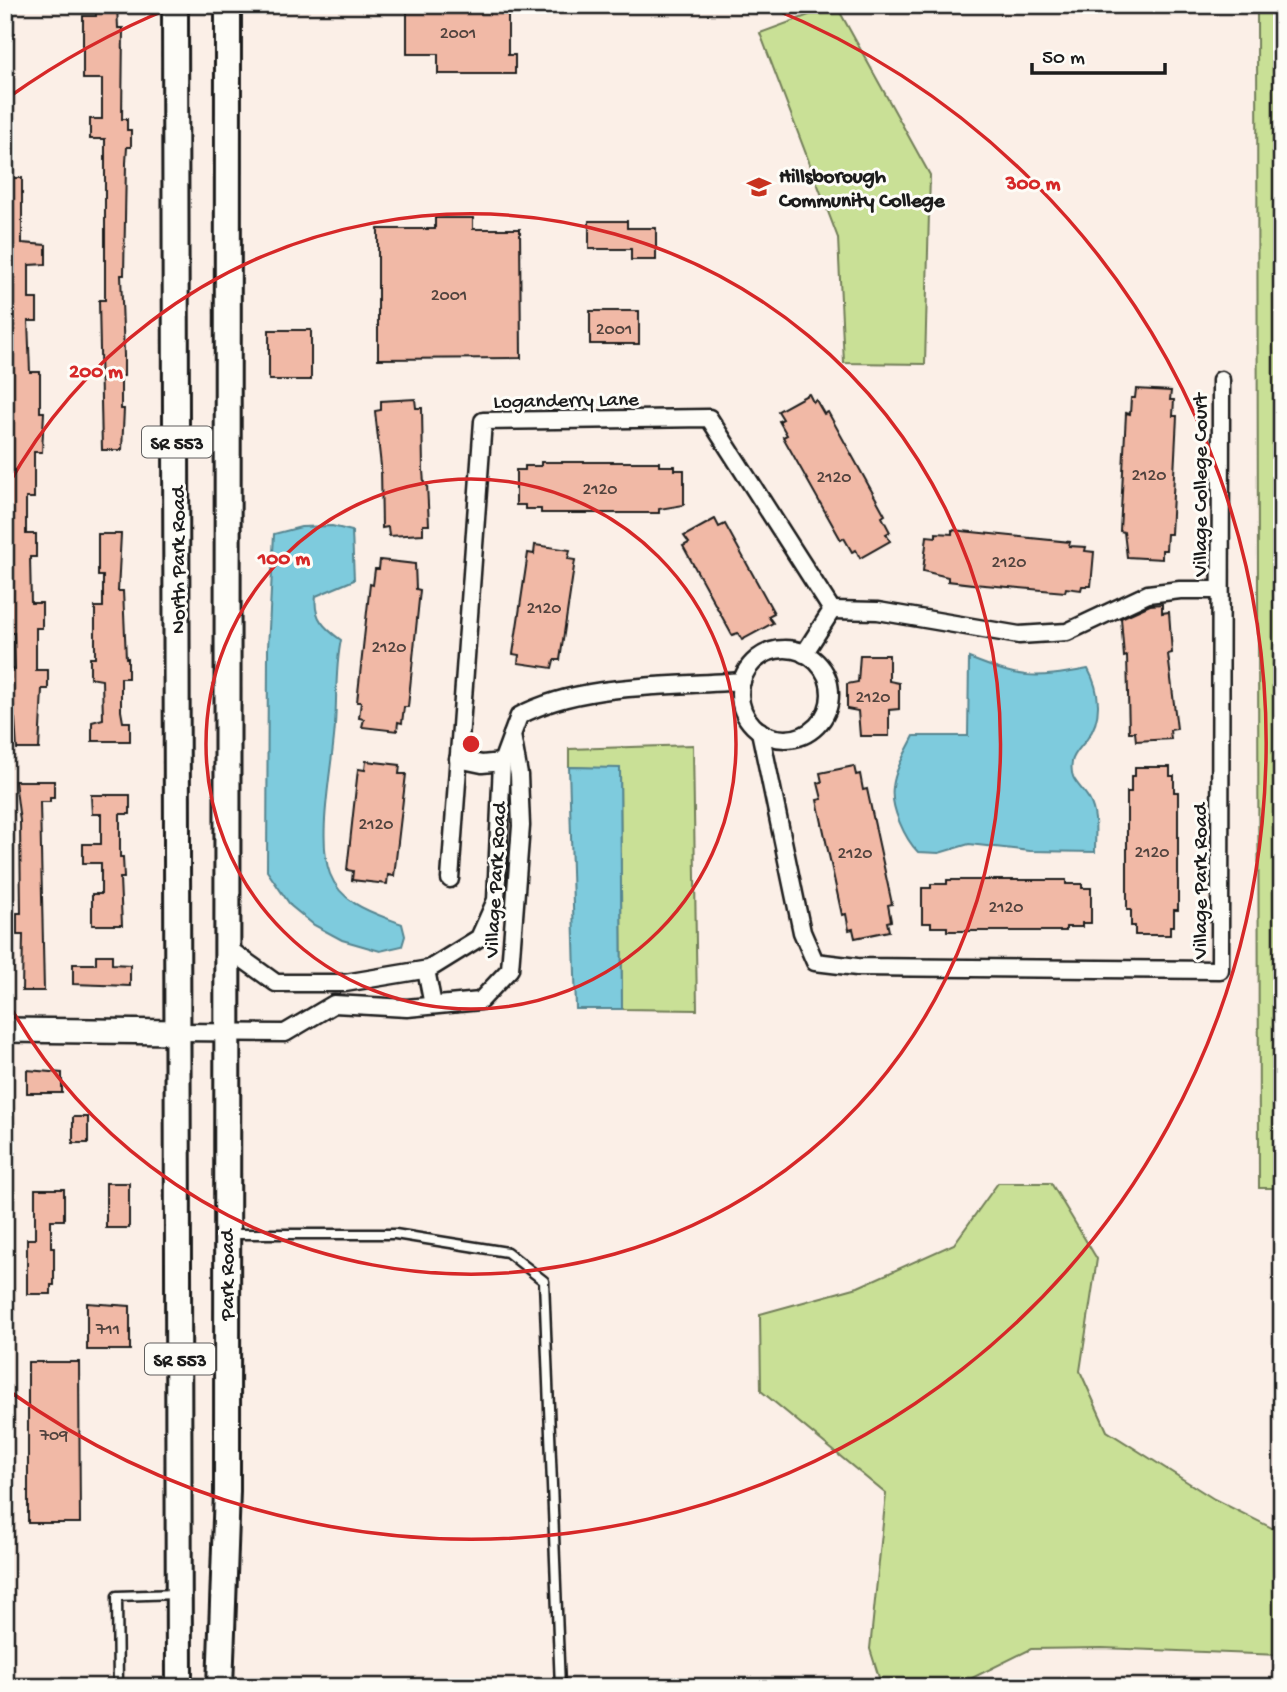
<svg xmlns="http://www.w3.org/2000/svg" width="1287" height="1692" font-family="'Gochi Hand',sans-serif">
  <rect width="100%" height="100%" fill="#fbefe7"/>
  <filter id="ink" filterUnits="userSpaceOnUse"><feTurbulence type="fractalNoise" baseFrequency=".0143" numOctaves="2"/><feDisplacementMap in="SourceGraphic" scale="14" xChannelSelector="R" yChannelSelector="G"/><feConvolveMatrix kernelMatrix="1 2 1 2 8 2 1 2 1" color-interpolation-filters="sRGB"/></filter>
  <g filter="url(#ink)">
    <g fill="#c9e096" stroke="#727e59" stroke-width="2">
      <polygon points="836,5 930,175 925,364 844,363 838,238 760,33"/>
      <polygon points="1257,5 1282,5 1282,1188 1259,1188"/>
      <polygon points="693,745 697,1010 622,1009 620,769 569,767 569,749"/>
      <polygon points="998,1183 1051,1183 1097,1259 1080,1371 1107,1431 1214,1499 1282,1533 1282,1655 1102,1648 1031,1649 954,1687 881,1684 870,1649 886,1494 761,1391 760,1314 858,1287 954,1244"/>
    </g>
    <g fill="#7ecbdd" stroke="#578590" stroke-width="2">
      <path d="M332,526L352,531L354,580L316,596C313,617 324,628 341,640C335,668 337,696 335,725C333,764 316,838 330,874C342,905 374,913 402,924L405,936L402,946L380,951L342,940L314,925L291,906L267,871L268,648L274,534L301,527Z"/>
      <path d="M969,658C1022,679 1032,679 1088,669C1100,691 1103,718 1087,739C1082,746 1073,754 1072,762C1069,781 1080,784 1089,799C1098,815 1095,834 1095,852L1030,851L969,844L939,853L918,852C905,839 890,807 893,787C895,769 906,752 914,736H968Z"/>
      <polygon points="569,767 620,768 622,1009 576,1009"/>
    </g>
    <g fill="#f1b9a6" stroke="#1c1c1c" stroke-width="2">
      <polygon points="96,5 117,5 118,28 123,28 122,119 127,119 127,130 131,130 131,147 127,147 126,163 124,275 121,275 124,355 124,376 121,376 121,409 124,409 122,450 102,450 99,300 105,300 105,139 90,139 90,119 102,119 102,79 83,79 83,16 96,16"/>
      <polygon points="407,11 508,11 508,55 515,55 515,74 438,74 438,54 407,54"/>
      <polygon points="5,178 22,178 22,243 46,245 46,264 29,265 29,299 37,299 37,321 28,321 30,372 40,372 40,412 44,412 42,452 34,452 34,498 26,498 26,534 36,534 36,557 30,557 31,603 42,603 42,628 36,628 36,670 48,670 48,689 42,689 39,749 17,749 15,719 6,719 6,678 11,678 11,669 15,669 14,633 9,633 9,615 6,615 8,518 5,477 9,477 9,433 6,433 5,396 5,356 8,356"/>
      <polygon points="435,218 473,218 473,229 520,229 521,358 378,359 378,229 435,229"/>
      <polygon points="589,221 627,221 627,228 656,228 656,260 631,260 631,249 589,249"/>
      <rect x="590" y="311" width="49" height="33"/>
      <rect x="269" y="330" width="42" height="50"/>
      <polygon points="1136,389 1171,391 1170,400 1174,400 1173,416 1177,416 1171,534 1167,534 1166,550 1162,550 1162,559 1127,557 1124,532 1120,531 1126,413 1130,414 1131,398 1135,398"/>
      <polygon points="809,394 813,402 816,400 824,414 828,412 885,515 882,517 890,532 886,534 890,541 860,558 856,550 852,552 844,538 841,540 783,437 787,435 779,421 783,419 778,411"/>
      <polygon points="415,399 416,408 422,408 423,470 424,484 427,484 429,525 423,525 423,534 389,536 388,527 382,528 381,466 375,411 381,410 381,401"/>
      <polygon points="541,462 659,462 659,466 675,466 675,470 684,470 684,505 659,509 659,513 541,513 541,509 525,509 525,505 516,505 516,470 525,470 525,466 541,466"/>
      <polygon points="715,519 719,527 725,524 774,613 768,616 773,623 742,640 738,633 732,635 683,546 689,543 684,536"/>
      <polygon points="952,530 1070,542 1069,546 1086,547 1085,551 1094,552 1091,586 1082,586 1081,590 1066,588 1065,592 973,584 948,581 948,577 923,571 927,536 936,537 936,533 952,534"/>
      <polygon points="98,534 121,534 118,591 123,591 126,658 128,658 128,678 121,678 121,711 123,722 130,722 130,741 92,741 92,722 103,719 102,680 90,678 90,658 95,658 95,607 103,607 103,576 98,576"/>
      <polygon points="535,545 570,550 568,559 575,560 560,660 554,660 552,668 518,663 519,655 513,654 528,553 534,554"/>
      <polygon points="380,560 415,564 416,589 420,590 408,707 404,707 402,723 398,722 397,731 362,727 364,719 359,718 361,702 357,702 370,584 373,585 375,569 379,569"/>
      <polygon points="1162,604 1162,613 1169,612 1172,653 1168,654 1177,729 1170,730 1171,739 1136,741 1135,732 1129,732 1127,656 1124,657 1121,618 1150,605"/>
      <polygon points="860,655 889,655 889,681 899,683 899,709 889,710 889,736 860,736 858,711 847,709 847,684 858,682"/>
      <polygon points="366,761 400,765 399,774 406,774 394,876 388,875 387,884 352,880 353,871 347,870 358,769 365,770"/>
      <polygon points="854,766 856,775 860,774 863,790 867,789 892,904 888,905 891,921 887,922 889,931 855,938 853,929 849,930 846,914 842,915 817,800 822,799 818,783 822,782 820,773"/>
      <polygon points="1135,767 1170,767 1170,776 1174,776 1174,792 1178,792 1178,910 1174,910 1174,926 1170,926 1170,935 1135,935 1135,926 1131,926 1131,910 1127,910 1127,792 1131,792 1131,776 1135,776"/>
      <polygon points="15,781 54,781 54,798 50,798 50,802 40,802 44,991 22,991 23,935 17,935 17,913 21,913 20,821"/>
      <polygon points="91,795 130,795 130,814 120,814 120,857 123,857 124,878 120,878 122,925 92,925 92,894 101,894 101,863 83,863 83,844 101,844 101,814 92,814"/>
      <polygon points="947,880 1066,880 1066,884 1082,884 1082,888 1091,888 1091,923 1082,923 1082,927 1066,927 1066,931 947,931 947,927 931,927 931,923 922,923 922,888 931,888 931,884 947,884"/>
      <polygon points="96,955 112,955 112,964 130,965 130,986 73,984 73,964 96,964"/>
      <polygon points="27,1070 62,1073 62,1093 27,1093"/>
      <rect x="73" y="1117" width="15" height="26"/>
      <rect x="106" y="1183" width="23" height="45"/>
      <polygon points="35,1189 64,1189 64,1220 51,1220 51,1248 54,1248 54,1285 51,1285 51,1294 27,1294 27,1239 35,1239"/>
      <polygon points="87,1303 130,1306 130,1350 87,1350"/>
      <polygon points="28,1362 79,1362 80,1523 28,1523"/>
    </g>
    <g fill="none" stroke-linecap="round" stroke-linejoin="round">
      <g stroke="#1c1c1c" stroke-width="13">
        <g id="lane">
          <polyline points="230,1234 395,1234 507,1252 544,1281 560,1687"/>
          <polyline points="118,1687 117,1596 177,1594"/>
        </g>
      </g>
      <g stroke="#1c1c1c" stroke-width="21">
        <g id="street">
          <polyline points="832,610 878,611 1019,635 1067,632 1148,594 1180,590 1220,590"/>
          <circle cx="785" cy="694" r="45"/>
          <polyline points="760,731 802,932 815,962 857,967 1220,970 1221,380"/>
          <polyline points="458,759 482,764 502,762"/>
          <polyline points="450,879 483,421 709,418 832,610 804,654"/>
          <path d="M226,947L276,983H345L429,969L479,938L496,900L502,762L519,716C582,682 671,687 742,681"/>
          <polyline points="426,970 433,1005"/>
          <polyline points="179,1032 285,1033 334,1004 407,1008 480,1001 510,969 521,826 519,775 512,735"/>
        </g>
      </g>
      <g stroke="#1c1c1c" stroke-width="28">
        <polyline id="secondary" points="5,1030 179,1032"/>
      </g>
      <g stroke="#1c1c1c" stroke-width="30">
        <g id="primary">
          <polyline points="175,5 179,1687"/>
          <polyline points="220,1687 227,1491 228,5"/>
        </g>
      </g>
      <use href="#lane" stroke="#fdfcf7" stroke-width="8"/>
      <use href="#street" stroke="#fdfcf7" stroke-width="16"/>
      <use href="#secondary" stroke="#fdfcf7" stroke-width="23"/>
      <use href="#primary" stroke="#fdfcf7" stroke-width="24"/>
    </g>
  </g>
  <g fill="none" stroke="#d62828" stroke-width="3.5">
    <circle cx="471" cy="744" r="265"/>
    <path d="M7 487A530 530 0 1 1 7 1001"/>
    <path d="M9 97A795 795 0 0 1 173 7M769 7A795 795 0 1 1 9 1391"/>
  </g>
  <defs>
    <g id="university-bare" transform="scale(1.89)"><path d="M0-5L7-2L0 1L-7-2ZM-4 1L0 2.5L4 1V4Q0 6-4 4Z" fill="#c8321e" stroke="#fdfcf7" stroke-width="2.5" paint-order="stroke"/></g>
  </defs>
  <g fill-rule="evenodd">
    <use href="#university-bare" x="759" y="187"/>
  </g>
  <g text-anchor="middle" stroke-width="6" stroke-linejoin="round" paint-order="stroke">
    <g font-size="18" fill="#51433e">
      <text x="458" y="38">2001</text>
      <text x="449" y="300">2001</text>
      <text x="614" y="334">2001</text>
      <text x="1149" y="480">2120</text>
      <text x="834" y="482">2120</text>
      <text x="600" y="494">2120</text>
      <text x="1009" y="567">2120</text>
      <text x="544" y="613">2120</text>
      <text x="389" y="652">2120</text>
      <text x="873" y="702">2120</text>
      <text x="376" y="829">2120</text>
      <text x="1152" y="857">2120</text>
      <text x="855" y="858">2120</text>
      <text x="1006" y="912">2120</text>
      <text x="108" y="1334">711</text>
      <text x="54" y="1440">709</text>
    </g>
    <g fill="#fdfcf7" stroke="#605f5e" stroke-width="2">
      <rect x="142" y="426.5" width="70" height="31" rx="5"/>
      <rect x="145" y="1343.5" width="70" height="31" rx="5"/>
    </g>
    <g font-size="19" font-weight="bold" fill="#1c1c1c">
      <text x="177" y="449">SR 553</text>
      <text x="180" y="1366">SR 553</text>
    </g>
    <g font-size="21" font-weight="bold" fill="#1c1c1c" stroke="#fdfcf7" text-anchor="start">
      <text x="779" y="182">Hillsborough<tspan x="779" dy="24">Community College</tspan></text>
    </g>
    <g font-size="21" fill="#1c1c1c" stroke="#fdfcf7">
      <text transform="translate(566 399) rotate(-1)" y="7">Loganderry Lane</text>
      <text transform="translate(1199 485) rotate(-90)" y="7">Village College Court</text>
      <text transform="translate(177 560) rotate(-90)" y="7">North Park Road</text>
      <text transform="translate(494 880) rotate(-87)" y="7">Village Park Road</text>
      <text transform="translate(1199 881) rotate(-90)" y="7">Village Park Road</text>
      <text transform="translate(226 1275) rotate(-90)" y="7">Park Road</text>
    </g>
  </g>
  <circle cx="471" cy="744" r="10" fill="#d62828" stroke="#fdfcf7" stroke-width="3.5"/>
  <g font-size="21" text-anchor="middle" font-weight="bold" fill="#d62828" stroke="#fdfcf7" stroke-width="6" stroke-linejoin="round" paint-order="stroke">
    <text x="1033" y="189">300 m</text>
    <text x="96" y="377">200 m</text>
    <text x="284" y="564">100 m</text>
  </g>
  <rect width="1287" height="1692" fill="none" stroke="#fdfcf7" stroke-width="28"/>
  <rect x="14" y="14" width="1259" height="1664" fill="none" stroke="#1c1c1c" stroke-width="2.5" filter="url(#ink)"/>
  <path d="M1032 63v10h133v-10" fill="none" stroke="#1c1c1c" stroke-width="3.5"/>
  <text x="1042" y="63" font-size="21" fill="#1c1c1c" stroke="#fdfcf7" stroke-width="5" paint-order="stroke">50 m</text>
</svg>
